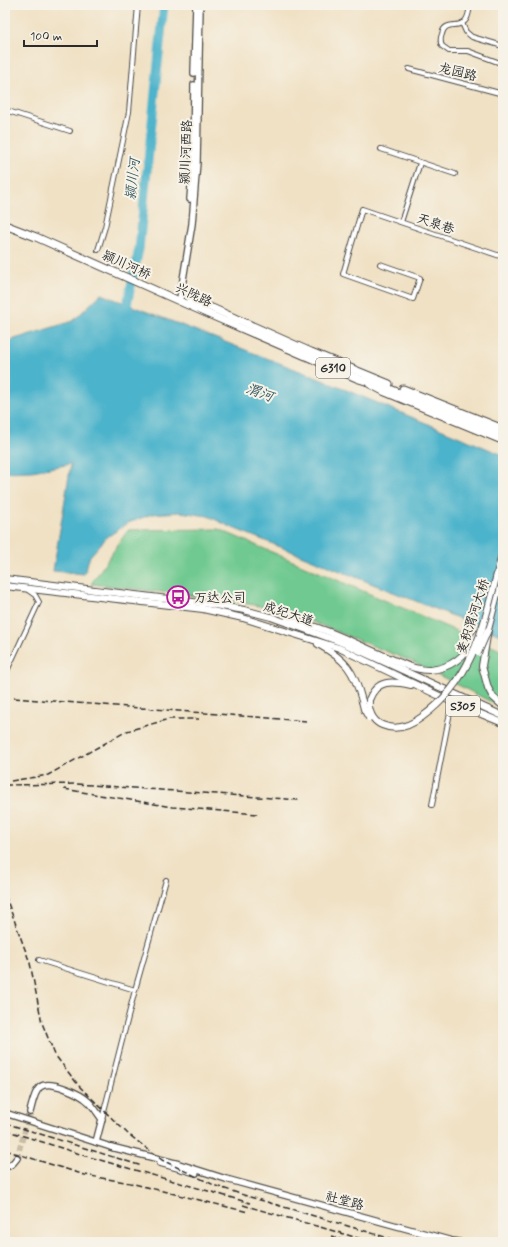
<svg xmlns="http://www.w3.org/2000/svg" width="508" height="1247" font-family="Mynerve,'LXGW WenKai TC',sans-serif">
  <rect width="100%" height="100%" fill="#f7f3e8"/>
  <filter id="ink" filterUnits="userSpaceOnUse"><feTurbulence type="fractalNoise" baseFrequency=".025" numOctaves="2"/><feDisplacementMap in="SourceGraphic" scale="8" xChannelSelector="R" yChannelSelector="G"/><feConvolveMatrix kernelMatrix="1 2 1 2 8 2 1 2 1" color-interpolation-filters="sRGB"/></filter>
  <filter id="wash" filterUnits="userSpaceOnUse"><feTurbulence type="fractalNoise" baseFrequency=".012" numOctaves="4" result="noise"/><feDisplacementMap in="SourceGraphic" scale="16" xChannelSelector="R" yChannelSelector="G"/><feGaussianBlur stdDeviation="0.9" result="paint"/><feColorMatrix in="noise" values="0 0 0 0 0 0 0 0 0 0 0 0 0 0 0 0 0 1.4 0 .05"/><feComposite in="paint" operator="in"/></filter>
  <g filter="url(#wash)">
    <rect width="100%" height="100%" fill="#f0e1c4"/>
    <polygon fill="#6fc990" stroke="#4d7a5e" points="218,529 503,651 503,708 413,662 285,611 222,599 91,584 128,530"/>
    <polygon fill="#4cb3cb" stroke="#3c6f7b" points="101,294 305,373 503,455 503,636 233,528 208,516 180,512 152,514 128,523 107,537 90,556 84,574 53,571 71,464 32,471 5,472 5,342 73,321"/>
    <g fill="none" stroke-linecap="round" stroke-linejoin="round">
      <polyline stroke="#4cb3cb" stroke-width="9" points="125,314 139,249 164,5"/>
    </g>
  </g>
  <g filter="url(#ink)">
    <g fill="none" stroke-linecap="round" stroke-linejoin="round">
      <polyline stroke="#c9bda5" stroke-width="5.5" stroke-dasharray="5.5 3" stroke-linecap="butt" points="17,1158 30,1112"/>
      <g stroke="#494642" stroke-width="6">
        <g id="street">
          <path d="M470,5C469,10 469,17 465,21C458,29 445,20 442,34C440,39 440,42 442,46L449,51H468L503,64"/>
          <polyline points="462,23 466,32 472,37 503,46"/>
          <polyline points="409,69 503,94"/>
          <polyline points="5,110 70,131"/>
          <polyline points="381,149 455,174"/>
          <polyline points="401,222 420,163"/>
          <polyline points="98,250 105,227 129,112 138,5"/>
          <polyline points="380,264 420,278 413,299 343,274 362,209 503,257"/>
          <polyline points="5,675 39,602 35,595 28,590"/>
          <polyline points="432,805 452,702"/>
          <polyline points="39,960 135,990"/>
          <polyline points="102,1119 135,990 166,880"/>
        </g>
      </g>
      <g stroke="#494642" stroke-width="8">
        <g id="secondary">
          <polyline points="194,73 196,5"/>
          <polyline points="190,199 193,162 194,85"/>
          <polyline points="180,298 192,224 197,162 200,5"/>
          <path d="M30,1112C32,1105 34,1092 40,1087C50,1079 81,1094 89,1102C94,1107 98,1114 102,1119L96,1142"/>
          <polyline points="5,1113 114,1148"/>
          <polyline points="111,1147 179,1164 226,1179 452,1241 459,1242"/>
          <polyline points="160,1163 196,1173"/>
          <path d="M5,1166C11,1167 14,1162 17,1158"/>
        </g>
      </g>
      <g stroke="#494642" stroke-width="8">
        <g id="primary">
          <polyline points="369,384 384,392 503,441"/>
          <polyline points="503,571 488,630 482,666 488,688 493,697 503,706"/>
          <polyline points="5,579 209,604 244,610 271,617 343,643 503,716"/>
          <polyline points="5,586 203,609 243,618 339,648 452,702 503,723"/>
          <path d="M287,620C320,625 352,642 382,655C397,661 412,670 429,670C452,669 468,653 478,634"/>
          <path d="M318,644C346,660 354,670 362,701"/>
          <path d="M369,700C377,679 392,681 411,685"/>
        </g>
      </g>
      <g stroke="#494642" stroke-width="9">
        <g id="highway">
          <polyline points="5,225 36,237 206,313 359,379 385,387 503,436"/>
          <polyline points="190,301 212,308 311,352 389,384"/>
          <polyline points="403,389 503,429"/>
        </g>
      </g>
      <use href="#street" stroke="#fff" stroke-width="4"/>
      <use href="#secondary" stroke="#fff" stroke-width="5.5"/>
      <use href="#primary" stroke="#fff" stroke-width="6"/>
      <use href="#highway" stroke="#fff" stroke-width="7"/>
      <g stroke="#2b2b2b" stroke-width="1.5" stroke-dasharray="6 3" stroke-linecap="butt">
        <polyline points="14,698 306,721"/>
        <polyline points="11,781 48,775 127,731 169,719 199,719"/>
        <polyline points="5,785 77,784 300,800"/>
        <polyline points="64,789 172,807 258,814"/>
        <polyline points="5,895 30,963 42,1023 55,1055 79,1086 127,1133 141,1144 162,1160 216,1186 250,1197 402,1242"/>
        <polyline points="5,1123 142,1166"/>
        <polyline points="5,1130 86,1156 250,1203"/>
        <polyline points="5,1150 85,1175 130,1183 248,1212"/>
        <polyline points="243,1205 372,1242"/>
        <polyline points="331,1236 350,1242"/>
      </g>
      <g stroke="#494642" stroke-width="8" stroke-linecap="butt">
        <g id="primary-bridge">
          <polyline points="478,653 488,630"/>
          <path d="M369,700C368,710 372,721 382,725C396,731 410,726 422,717C478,677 486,613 503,551"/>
          <polyline points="362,701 364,709 369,718"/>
        </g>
      </g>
      <use href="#primary-bridge" stroke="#fff" stroke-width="6"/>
    </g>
  </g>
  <defs>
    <g id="bus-ring" transform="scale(1.15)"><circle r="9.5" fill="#f7f3e8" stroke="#b5179e" stroke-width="1.5"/><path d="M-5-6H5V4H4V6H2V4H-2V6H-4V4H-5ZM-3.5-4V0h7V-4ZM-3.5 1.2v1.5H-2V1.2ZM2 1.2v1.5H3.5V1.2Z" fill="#b5179e"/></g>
  </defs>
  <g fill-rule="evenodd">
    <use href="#bus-ring" x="178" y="597"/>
  </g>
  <g text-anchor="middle" stroke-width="4" stroke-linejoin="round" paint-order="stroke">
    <g fill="#f7f3e8" stroke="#686764" stroke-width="1">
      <rect x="316" y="358" width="34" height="20" rx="3"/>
      <rect x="446" y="696" width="34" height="20" rx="3"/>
    </g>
    <g font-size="12" font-weight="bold" fill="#2b2b2b">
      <text x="333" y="372">G310</text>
      <text x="463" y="710">S305</text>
    </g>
    <g font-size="13" fill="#2b2b2b" stroke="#f7f3e8">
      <text transform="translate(458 71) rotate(14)" y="5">龙园路</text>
      <text transform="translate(185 152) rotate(-88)" y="5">颍川河西路</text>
      <text transform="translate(436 223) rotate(19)" y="5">天泉巷</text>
      <text transform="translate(127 264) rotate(24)" y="5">颍川河桥</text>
      <text transform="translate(194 294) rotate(25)" y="5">兴陇路</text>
      <text transform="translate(289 613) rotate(18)" y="5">成纪大道</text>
      <text transform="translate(472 616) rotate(-72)" y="5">麦积渭河大桥</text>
      <text transform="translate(345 1200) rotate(15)" y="5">社堂路</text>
    </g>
    <g font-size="13" fill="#2b2b2b" stroke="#f7f3e8" text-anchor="start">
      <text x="194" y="602">万达公司</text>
    </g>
    <g font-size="14" font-style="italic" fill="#375b63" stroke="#f7f3e8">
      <text transform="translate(132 179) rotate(-84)" y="5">颍川河</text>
      <text transform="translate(260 392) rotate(20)" y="5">渭河</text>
    </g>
  </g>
  <rect width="508" height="1247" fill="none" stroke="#f7f3e8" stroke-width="20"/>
  <path d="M24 40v6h73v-6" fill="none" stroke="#2b2b2b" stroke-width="2"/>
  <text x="30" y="40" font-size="12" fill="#2b2b2b" stroke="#f7f3e8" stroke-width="3" paint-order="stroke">100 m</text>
</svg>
